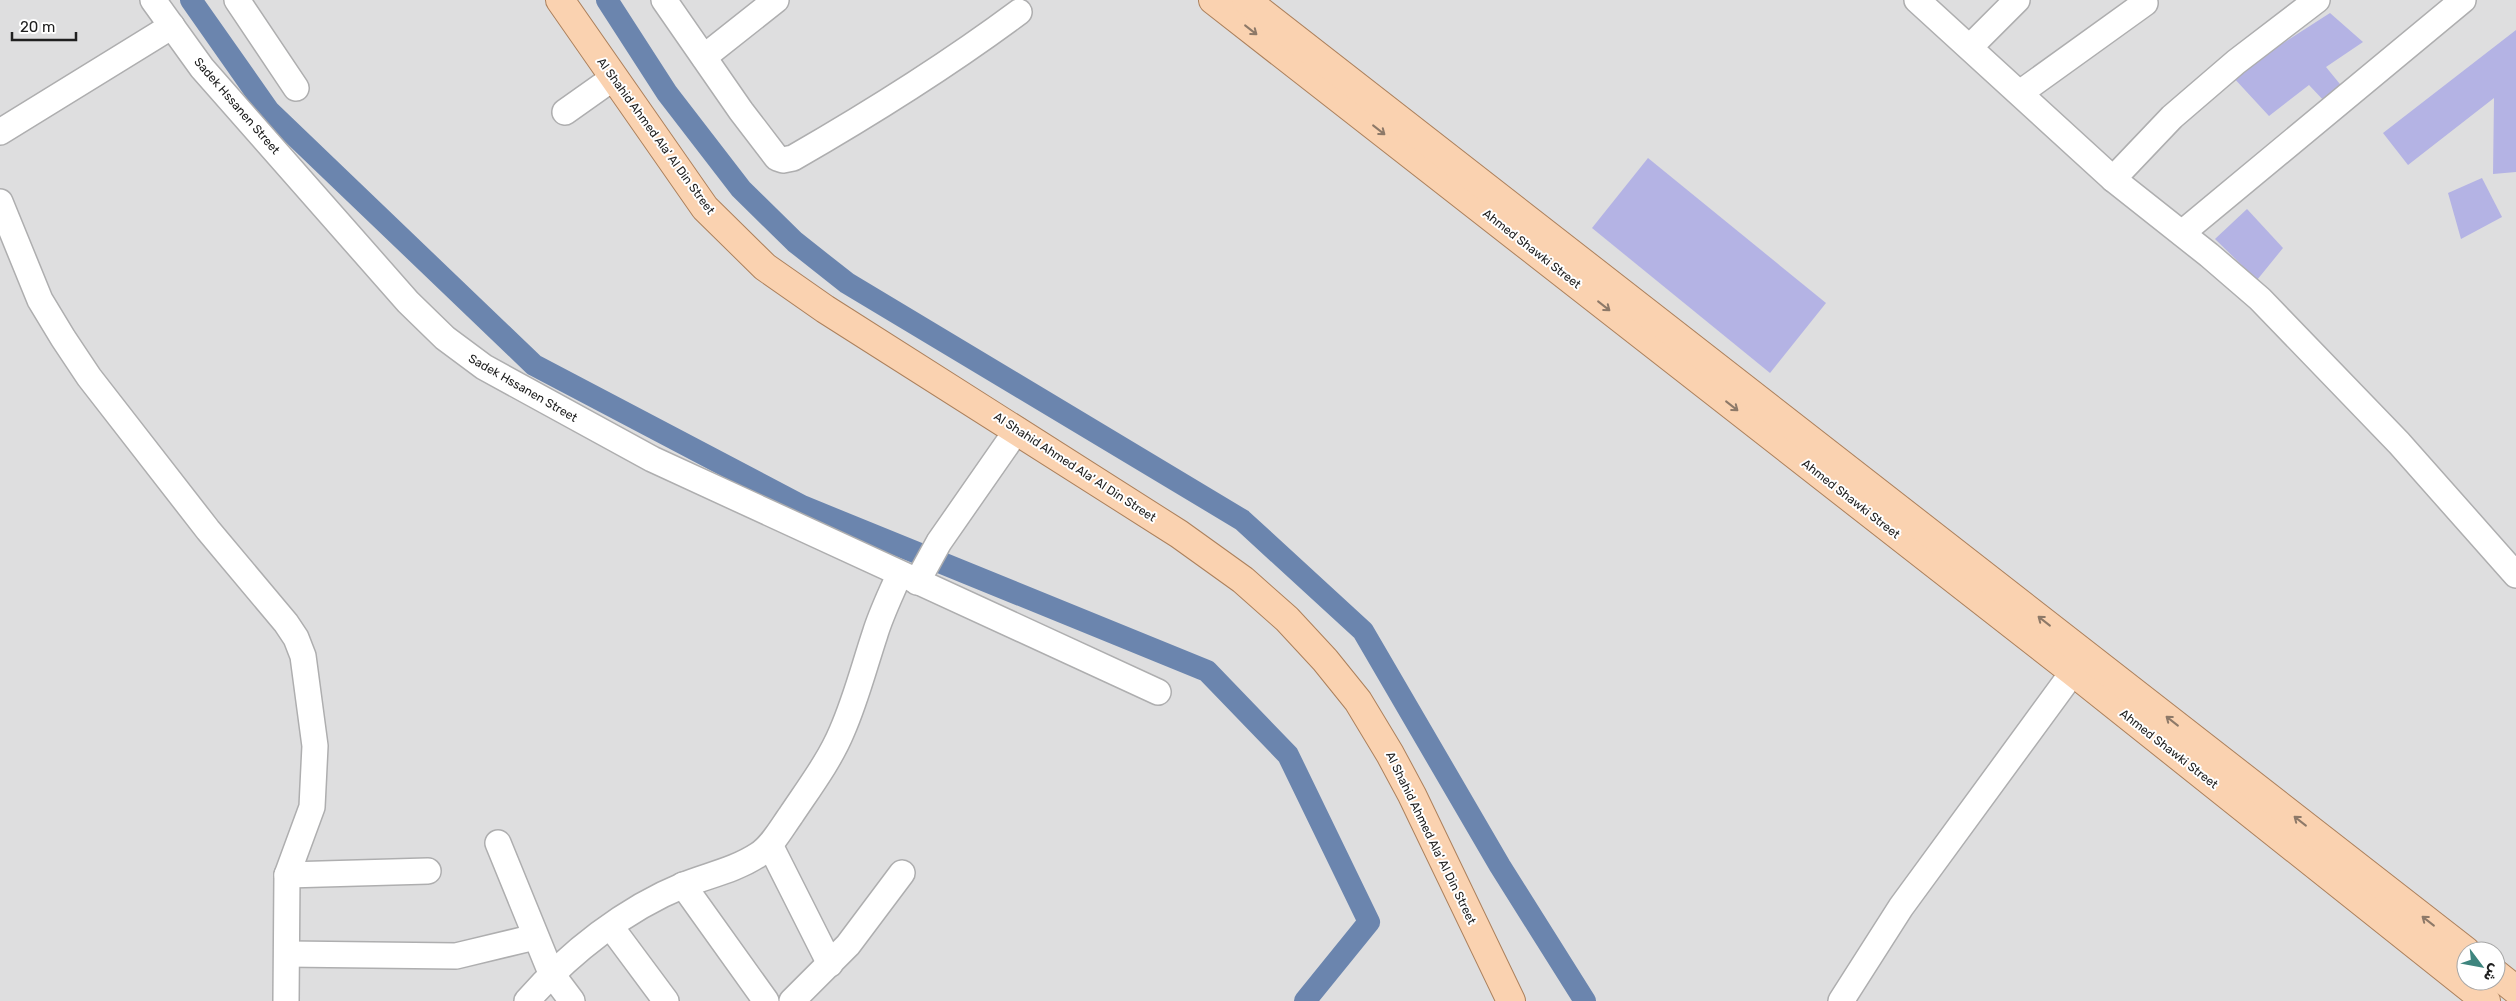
<svg xmlns="http://www.w3.org/2000/svg" width="2516" height="1001" font-family="Rubik,'Noto Sans Arabic',sans-serif">
  <rect width="100%" height="100%" fill="#dededf"/>
  <g fill="none" stroke-linecap="round" stroke-linejoin="round">
    <g stroke="#6b85ae" stroke-width="22">
      <polyline points="191,0 269,111 534,365 802,506 1207,671 1288,755 1369,922 1305,1001"/>
      <polyline points="607,0 667,93 741,189 795,242 847,283 1242,520 1363,631 1500,866 1585,1001"/>
    </g>
  </g>
  <g fill="#b4b3e4">
    <polygon points="2330,13 2363,42 2326,67 2344,89 2326,103 2309,85 2269,116 2232,76"/>
    <polygon points="2516,30 2516,172 2493,174 2494,98 2408,165 2383,133"/>
    <polygon points="1648,158 1826,303 1770,373 1592,228"/>
    <polygon points="2482,178 2502,217 2461,239 2448,193"/>
    <polygon points="2247,209 2283,248 2257,280 2215,239"/>
  </g>
  <g fill="none" stroke-linecap="round" stroke-linejoin="round">
    <g stroke="#aeaeaf" stroke-width="28">
      <g id="minor">
        <polyline points="153,0 202,68 408,302 445,338 484,367 652,459 1158,692"/>
        <polyline points="237,0 296,88"/>
        <path d="M664,0L741,111L777,158L783,160L793,158C873,112 945,67 1019,12"/>
        <polyline points="1917,0 2113,179 2209,255 2260,299 2399,443 2516,575"/>
        <polyline points="1970,47 2017,0"/>
        <polyline points="704,57 776,0"/>
        <polyline points="2020,93 2145,3"/>
        <polyline points="565,112 613,78"/>
        <polyline points="0,132 172,26"/>
        <polyline points="2113,179 2172,117 2236,62 2317,0"/>
        <polyline points="0,202 40,300 63,338 89,377 208,530 286,623 296,638 303,656 315,746 312,807 287,875 286,1001"/>
        <polyline points="2182,233 2463,0"/>
        <polyline points="917,582 939,542 1017,430"/>
        <polyline points="498,843 551,973 572,1001"/>
        <polyline points="770,845 830,964"/>
        <polyline points="287,875 428,871"/>
        <polyline points="683,885 766,1001"/>
        <polyline points="611,927 666,1001"/>
        <polyline points="287,954 456,956 535,937"/>
        <path d="M527,1001C569,953 625,909 684,885C709,875 735,870 758,855C772,846 781,829 791,815C809,788 830,760 842,731C856,699 864,667 875,634C881,614 891,594 899,575"/>
        <polyline points="792,1001 848,945 902,873"/>
        <polyline points="1841,1001 1901,907 2073,672"/>
      </g>
    </g>
    <g stroke="#ac805c" stroke-width="30">
      <g id="major">
        <polyline points="560,0 705,208 765,267 825,309 1179,534 1243,580 1287,619 1325,660 1358,701 1390,754 1412,795 1511,1001"/>
        <polyline points="1213,0 2073,672 2486,1001"/>
        <polyline points="1246,0 2466,951"/>
        <polyline points="2496,974 2516,990"/>
      </g>
    </g>
    <use href="#minor" stroke="#fff" stroke-width="25"/>
    <use href="#major" stroke="#fad2b0" stroke-width="28"/>
  </g>
  <defs><path id="oneway-shaft" d="M-6 0H5M1.5-3L5.5 0L1.5 3" fill="none" stroke-width="1.6" stroke-linecap="round" stroke-linejoin="round" transform="scale(1.25)"/></defs>
  <g stroke="#8d7968">
    <use href="#oneway-shaft" transform="translate(1251 30) rotate(38)"/>
    <use href="#oneway-shaft" transform="translate(1379 130) rotate(38)"/>
    <use href="#oneway-shaft" transform="translate(1604 306) rotate(38)"/>
    <use href="#oneway-shaft" transform="translate(1732 406) rotate(38)"/>
    <use href="#oneway-shaft" transform="translate(2044 621) rotate(-142)"/>
    <use href="#oneway-shaft" transform="translate(2172 721) rotate(-142)"/>
    <use href="#oneway-shaft" transform="translate(2300 821) rotate(-142)"/>
    <use href="#oneway-shaft" transform="translate(2428 921) rotate(-142)"/>
  </g>
  <g text-anchor="middle" stroke-width="4" stroke-linejoin="round" paint-order="stroke">
    <g font-size="12" fill="#202020" stroke="#fff">
      <text transform="translate(237 106) rotate(49)" y="4">Sadek Hssanen Street</text>
      <text transform="translate(656 136) rotate(54)" y="4">Al Shahid Ahmed Ala' Al Din Street</text>
      <text transform="translate(1532 249) rotate(38)" y="4">Ahmed Shawki Street</text>
      <text transform="translate(523 388) rotate(30)" y="4">Sadek Hssanen Street</text>
      <text transform="translate(1075 467) rotate(33)" y="4">Al Shahid Ahmed Ala' Al Din Street</text>
      <text transform="translate(1851 499) rotate(38)" y="4">Ahmed Shawki Street</text>
      <text transform="translate(2169 749) rotate(38)" y="4">Ahmed Shawki Street</text>
      <text transform="translate(1431 838) rotate(64)" y="4">Al Shahid Ahmed Ala' Al Din Street</text>
    </g>
  </g>
  <g transform="translate(2481 966) rotate(122)"><circle r="24" fill="#ffffff" stroke="#a6a6a6"/>
  <path d="M0-4L9 19L0 12L-9 19Z" fill="#3e857e"/>
  <text y="-8" font-size="14" font-weight="bold" text-anchor="middle" fill="#202020">ش</text>
  </g>
  <path d="M12 32v8h64v-8" fill="none" stroke="#202020" stroke-width="2.5"/>
  <text x="20" y="32" font-size="15" fill="#202020" stroke="#ffffff" stroke-width="4" paint-order="stroke">20 m</text>
</svg>
